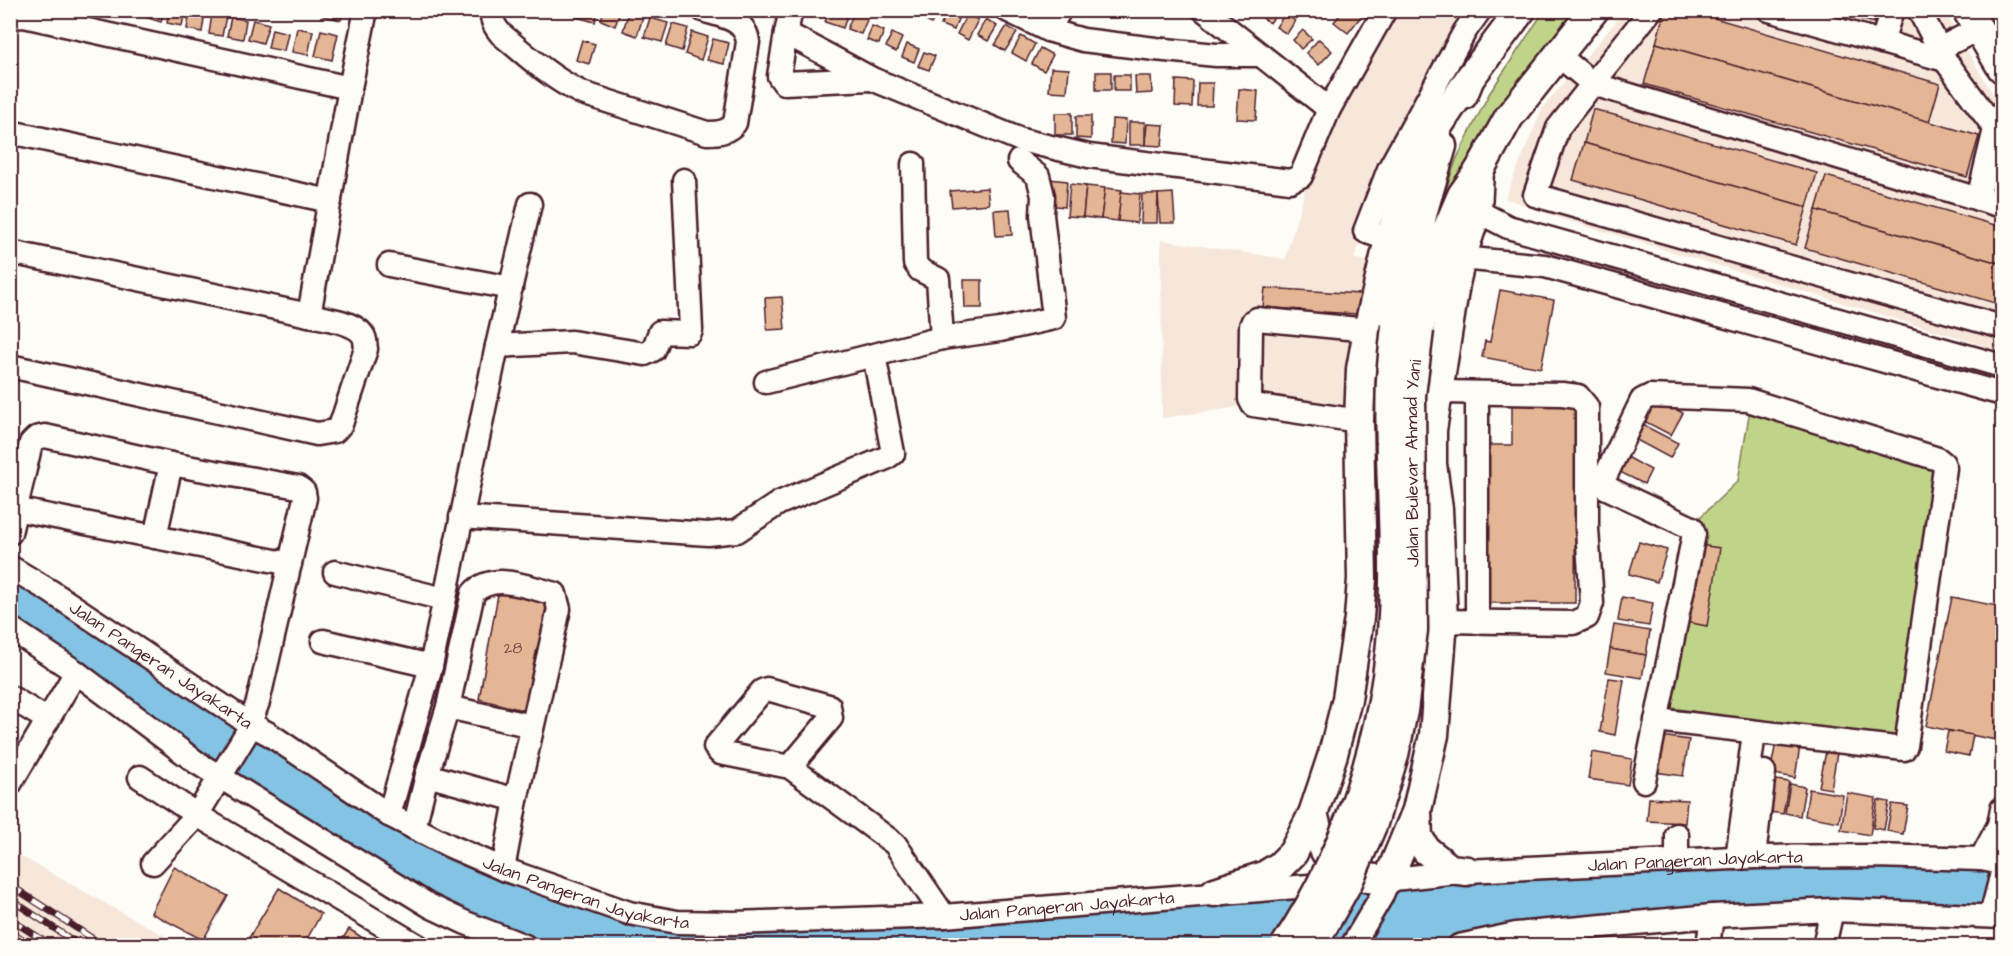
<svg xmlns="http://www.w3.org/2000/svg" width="2013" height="956" font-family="'Architects Daughter',sans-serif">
  <rect width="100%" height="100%" fill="#fdfcf7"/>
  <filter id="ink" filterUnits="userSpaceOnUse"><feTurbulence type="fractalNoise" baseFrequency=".0167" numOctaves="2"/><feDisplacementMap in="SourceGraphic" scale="12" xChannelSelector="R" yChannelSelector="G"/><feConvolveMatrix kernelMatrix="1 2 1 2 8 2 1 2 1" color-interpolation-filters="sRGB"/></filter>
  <g filter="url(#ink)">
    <g fill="#f6e7da">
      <polygon points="1385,11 1480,11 1365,231 1354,258 1382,266 1359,421 1253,405 1162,418 1161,240 1285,259 1329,109"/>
      <polygon points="1625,11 1944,11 2002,110 2002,352 1960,338 1562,219 1505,198 1542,109"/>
      <polygon points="10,850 108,905 182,945 11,945"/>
    </g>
    <g fill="#c0d489" stroke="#857a5a" stroke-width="1.5">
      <polygon points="1544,11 1579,11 1443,215 1437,214 1457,158 1489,94"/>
      <polygon points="1751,403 1940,464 1897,742 1666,707 1697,520 1738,481"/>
    </g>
    <polygon fill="#83c3e3" stroke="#6c8199" stroke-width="1.5" points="10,567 389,815 629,913 734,923 1467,871 2002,863 2002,917 1903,911 1459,946 525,945 430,906 11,628"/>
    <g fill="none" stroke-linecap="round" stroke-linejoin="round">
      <polyline stroke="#6c8199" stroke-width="5" points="2000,10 2002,14"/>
    </g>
    <g fill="#e4b695" stroke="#4a1f2b" stroke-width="1.5">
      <polygon points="147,10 164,10 161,22 145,17"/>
      <polygon points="169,10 185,10 182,26 167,23"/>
      <polygon points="190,10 205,12 202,32 187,29"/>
      <polygon points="324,10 343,10 341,20 323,16"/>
      <polygon points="578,10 598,10 595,22 576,17"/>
      <polygon points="604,10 621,10 615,26 601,20"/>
      <polygon points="629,10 644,14 637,36 623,31"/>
      <polygon points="829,10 849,10 843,28 825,22"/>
      <polygon points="855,10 869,15 861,34 847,29"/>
      <polygon points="926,10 940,10 931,24 922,18"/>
      <polygon points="947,10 961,11 954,30 941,25"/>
      <polygon points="1264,10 1272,10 1277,13 1270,23 1260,16"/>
      <polygon points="1344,10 1357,10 1362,15 1348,33 1334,22"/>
      <polygon points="1665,10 1687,10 1940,84 1929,122 1656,43"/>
      <polygon points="1830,10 1877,10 1874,23"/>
      <polygon points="212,14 226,16 222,36 209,34"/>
      <polygon points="967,14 978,20 968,40 957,34"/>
      <polygon points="1285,14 1295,21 1287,34 1276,27"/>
      <polygon points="231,17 246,20 243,39 227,36"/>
      <polygon points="650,18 668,23 662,42 644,37"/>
      <polygon points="986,19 997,26 988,41 977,35"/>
      <polygon points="253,20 269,24 263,43 248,39"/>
      <polygon points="673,24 688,28 682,51 666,46"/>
      <polygon points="872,26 884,31 879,44 867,40"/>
      <polygon points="1007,26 1017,33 1005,51 995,45"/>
      <polygon points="297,28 313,31 308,55 292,52"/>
      <polygon points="272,29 288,33 284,51 268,48"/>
      <polygon points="321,30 338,34 332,60 315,56"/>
      <polygon points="1303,30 1312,39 1301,49 1293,40"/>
      <polygon points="692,32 708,37 701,60 685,54"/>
      <polygon points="892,33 902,38 896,52 886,47"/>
      <polygon points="1021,36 1035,44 1026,61 1012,53"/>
      <polygon points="713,39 729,43 724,64 707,60"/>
      <polygon points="1319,39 1332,51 1319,65 1306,53"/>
      <polygon points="582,40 595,44 589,64 576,60"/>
      <polygon points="1656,43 1979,136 1967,177 1644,84"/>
      <polygon points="907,44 919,49 914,62 902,57"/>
      <polygon points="1040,48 1053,55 1044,71 1032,64"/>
      <polygon points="924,52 935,56 929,70 918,66"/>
      <polygon points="1051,68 1069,69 1067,92 1049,91"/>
      <rect x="1096" y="72" width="15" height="18"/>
      <rect x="1114" y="75" width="16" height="16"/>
      <polygon points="1135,76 1151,76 1152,93 1136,94"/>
      <polygon points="1176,80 1193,81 1192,107 1175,106"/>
      <polygon points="1198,83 1213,83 1212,106 1197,106"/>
      <polygon points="1239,89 1258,91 1256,120 1237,119"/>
      <polygon points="1593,109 1817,173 1807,207 1584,143"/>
      <rect x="1055" y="113" width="17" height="22"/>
      <polygon points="1076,116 1091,116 1091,139 1076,138"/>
      <polygon points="1112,119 1126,120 1125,144 1111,143"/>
      <rect x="1129" y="122" width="16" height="23"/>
      <polygon points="1147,124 1164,125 1162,146 1145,145"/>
      <polygon points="1584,143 1807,207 1796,245 1573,180"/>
      <polygon points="1826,176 2002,227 2002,264 1816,210"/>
      <polygon points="1049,179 1067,181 1065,207 1047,205"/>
      <polygon points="1070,184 1086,186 1083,217 1067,216"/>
      <polygon points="1086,186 1105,188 1101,219 1083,217"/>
      <polygon points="987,188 989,204 952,207 950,191"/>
      <polygon points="1105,188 1122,190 1118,221 1101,219"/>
      <polygon points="1121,192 1140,194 1137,223 1118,221"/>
      <polygon points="1173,193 1175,223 1160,223 1158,194"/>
      <polygon points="1142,194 1158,194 1157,223 1141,223"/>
      <polygon points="1010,209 1012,235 996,236 994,210"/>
      <polygon points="1816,210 2002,264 2002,305 1805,248"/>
      <polygon points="964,280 982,280 982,308 965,308"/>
      <polygon points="1265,288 1360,294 1358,314 1323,312 1323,316 1301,315 1301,310 1263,307"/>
      <polygon points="1500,290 1554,300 1541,368 1482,357 1485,341 1490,342"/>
      <polygon points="782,297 785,329 767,330 765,298"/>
      <polygon points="1654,398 1683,413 1671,435 1642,420"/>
      <polygon points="1512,399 1576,400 1575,603 1482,603 1483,445 1512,445"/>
      <polygon points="1639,423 1678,443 1670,458 1631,437"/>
      <polygon points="1622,454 1651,470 1644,484 1614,469"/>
      <polygon points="1639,542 1667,550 1657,582 1629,574"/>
      <polygon points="1699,545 1720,548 1707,626 1686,622"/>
      <polygon points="499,589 548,597 526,711 479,699"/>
      <polygon points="1622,597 1653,603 1649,626 1618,621"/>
      <polygon points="1952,597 2002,607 2002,709 1996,740 1926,726"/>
      <polygon points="1614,625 1650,631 1646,655 1610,649"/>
      <polygon points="1610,649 1646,655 1642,678 1606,672"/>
      <polygon points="1609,678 1624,680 1615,735 1600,732"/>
      <polygon points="1948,731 1973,735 1969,756 1944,751"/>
      <polygon points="1661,736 1689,740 1683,776 1655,772"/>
      <polygon points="1776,742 1800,746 1795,778 1770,773"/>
      <polygon points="1826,751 1837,753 1831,789 1819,787"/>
      <polygon points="1592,752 1632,759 1628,785 1588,779"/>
      <polygon points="1769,779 1789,782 1783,814 1763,811"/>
      <polygon points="1790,784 1805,787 1800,816 1785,813"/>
      <polygon points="1809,789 1843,795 1839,822 1805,816"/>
      <polygon points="1847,793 1876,798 1870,835 1841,830"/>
      <polygon points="1649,798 1687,800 1685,823 1647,821"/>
      <polygon points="1878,800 1889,802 1884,830 1873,828"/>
      <polygon points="1892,804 1908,806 1903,834 1887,831"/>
      <polygon points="174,867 228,896 203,940 151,913"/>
      <polygon points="279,888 321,914 303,946 244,946"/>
      <polygon points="349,929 375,946 338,946"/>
    </g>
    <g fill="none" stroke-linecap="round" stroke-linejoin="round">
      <g stroke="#4a1f2b" stroke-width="27">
        <g id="minor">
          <path d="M492,10C491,21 495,27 501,34C527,56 551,78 582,93L707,133C719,133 728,132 735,123L748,42C745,18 723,17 703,10"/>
          <polyline points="791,10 786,33 872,79 1021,140 1089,156 1290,181 1301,176 1329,109 1385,10"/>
          <polyline points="1007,10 1048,30 1083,40 1155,49 1216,55 1260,55"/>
          <polyline points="1204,10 1329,109"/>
          <polyline points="1651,10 1558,128 1535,195 2002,327"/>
          <polyline points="1769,10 1945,60"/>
          <polyline points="1919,10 1945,60 2002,138"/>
          <polyline points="10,17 24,16 350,88"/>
          <polyline points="1048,30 1060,10"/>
          <polyline points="786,33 779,76 784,83 871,79"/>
          <polyline points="1882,42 1892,10"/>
          <polyline points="1939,49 1978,29"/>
          <polyline points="1558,55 1593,84 2002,206"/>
          <polyline points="10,132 330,201"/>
          <polyline points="913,164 915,263 920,270 938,279 942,338"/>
          <polyline points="1978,199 1995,129"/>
          <polyline points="1477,211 1508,227 2002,366"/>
          <polyline points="1389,240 1365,231 1389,169 1465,31 1480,10"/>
          <path d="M10,252L309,315C324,318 355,322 363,335C366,339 365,344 366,349L341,424L335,431L317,434L10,366"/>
          <polyline points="1461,258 1545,266 2002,394"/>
          <polyline points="389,265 511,288"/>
          <polyline points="309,315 350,88 366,10"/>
          <polyline points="497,346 572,342 645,354 653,350 660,332 690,333 691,330 684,180"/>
          <polyline points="766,382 942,338 1000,330 1054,318 1042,215 1043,196 1038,176 1019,161"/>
          <polyline points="1439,392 1562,394 1578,396 1587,407 1587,529 1592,603 1587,617 1573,623 1443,621"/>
          <polyline points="1477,394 1477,622"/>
          <polyline points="1359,421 1253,405 1250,399 1251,326 1253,321 1257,319 1368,330"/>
          <polyline points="15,509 290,564"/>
          <polyline points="461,517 708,534 737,531 779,503 886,458 893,453 874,355"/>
          <polyline points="10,533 31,443 36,438 45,436 171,464 298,487 304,492 305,498 258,702 246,734 197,815 153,863"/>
          <polyline points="155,537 171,464"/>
          <path id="s1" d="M10,567L50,591L250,724L269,734L389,815L450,846L503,869L629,913L677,922L734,923L944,916L1333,884"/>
          <polyline points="335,572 444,599"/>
          <polyline points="10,628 76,672 196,762 220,777 430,906 466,923 525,946"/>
          <polyline points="323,641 431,666"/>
          <polyline points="10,697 48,720"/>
          <polyline points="448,707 532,726"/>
          <polyline points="790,767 831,718 829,706 767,689 762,691 715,747 720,753 790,767 857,816 895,844 944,916"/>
          <polyline points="427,775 516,800"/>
          <polyline points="140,777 197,815 418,946"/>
          <polyline points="1644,781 1694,534 1692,528 1605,487 1602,483 1642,400 1650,396 1748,400 1938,459 1943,463 1945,468 1906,746 1904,749 1656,720"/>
          <polyline points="10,784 76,672"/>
          <polyline points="389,815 431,666 497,346 530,204"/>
          <path d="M414,828L427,775L448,707L473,593C494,571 530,588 555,594L559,609L516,800L503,869"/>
          <polyline points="1677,835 1677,861"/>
          <polyline points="1754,857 1764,772"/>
          <polyline points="1737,858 1754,733"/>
          <polyline points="1981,859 1999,825 2002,809"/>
          <path id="s2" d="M1375,881L1467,871L1754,857L1874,856L1981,859L2002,863"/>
          <polyline points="1991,916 2002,873"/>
          <polyline points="1352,946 1381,897 1388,880"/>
          <polyline points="1459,946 1516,934 1712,916 1832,910 2002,917"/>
          <polyline points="1708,946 1712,916"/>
          <polyline points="1824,946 1832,910"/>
        </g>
      </g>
      <g stroke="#4a1f2b" stroke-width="33">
        <g id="major">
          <polyline points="1967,10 2002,68"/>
          <polyline points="1463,95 1470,78 1521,10"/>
          <polyline points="1396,326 1424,207 1442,146"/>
          <polyline points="1419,330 1441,244 1462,195 1479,171 1509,117 1594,10"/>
          <polyline points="1417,812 1418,837 1426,850 1450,869 1467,871"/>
          <path d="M1313,814C1317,826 1319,840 1325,851C1335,873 1366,879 1388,880L1417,810L1434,735L1443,621L1438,509L1432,464V430L1455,284L1461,258L1477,211L1479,171"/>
          <polyline points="1215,892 1264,876 1280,866 1293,853 1313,814 1333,754 1347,699 1359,618 1362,579 1359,421 1361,369 1368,330 1389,240 1409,181 1436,129 1470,78"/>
        </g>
      </g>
      <use href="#minor" stroke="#fdfcf7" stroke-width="22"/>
      <use href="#major" stroke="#fdfcf7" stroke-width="28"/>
      <g stroke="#4a1f2b" stroke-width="7">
        <g id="rail">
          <polyline points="10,885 104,946"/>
          <polyline points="10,899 81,946"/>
          <polyline points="10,919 52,946"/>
          <polyline points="10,932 32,946"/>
        </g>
      </g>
      <use href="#rail" stroke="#fdfcf7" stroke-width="4.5" stroke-dasharray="14" stroke-linecap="butt"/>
      <g stroke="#4a1f2b" stroke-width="33" stroke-linecap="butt">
        <g id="major-bridge">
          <path d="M1285,946C1356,840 1394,707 1394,581C1395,514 1388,447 1391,381C1392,363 1394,344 1396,326"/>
          <path id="s3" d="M1312,946L1348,882L1373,823L1394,755L1403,711L1413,630L1411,395L1419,330"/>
        </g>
      </g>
      <use href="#major-bridge" stroke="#fdfcf7" stroke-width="28"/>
    </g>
  </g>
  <g text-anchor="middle" stroke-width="4.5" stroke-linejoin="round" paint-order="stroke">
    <g font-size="15" fill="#704546">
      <text x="513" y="653">28</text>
    </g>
    <g font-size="18" fill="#4a1f2b" stroke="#fdfcf7">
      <text dy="6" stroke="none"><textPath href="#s3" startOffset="502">Jalan Bulevar Ahmad Yani</textPath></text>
      <text dy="6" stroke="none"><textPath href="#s1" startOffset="180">Jalan Pangeran Jayakarta</textPath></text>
      <text dy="6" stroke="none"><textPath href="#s2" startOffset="321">Jalan Pangeran Jayakarta</textPath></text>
      <text dy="6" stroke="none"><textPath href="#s1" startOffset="666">Jalan Pangeran Jayakarta</textPath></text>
      <text dy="6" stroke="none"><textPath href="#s1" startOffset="1152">Jalan Pangeran Jayakarta</textPath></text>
    </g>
  </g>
  <rect width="2013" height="956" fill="none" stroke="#fdfcf7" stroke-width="36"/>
  <rect x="18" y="18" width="1977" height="920" fill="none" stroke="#4a1f2b" stroke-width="2" filter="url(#ink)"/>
</svg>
